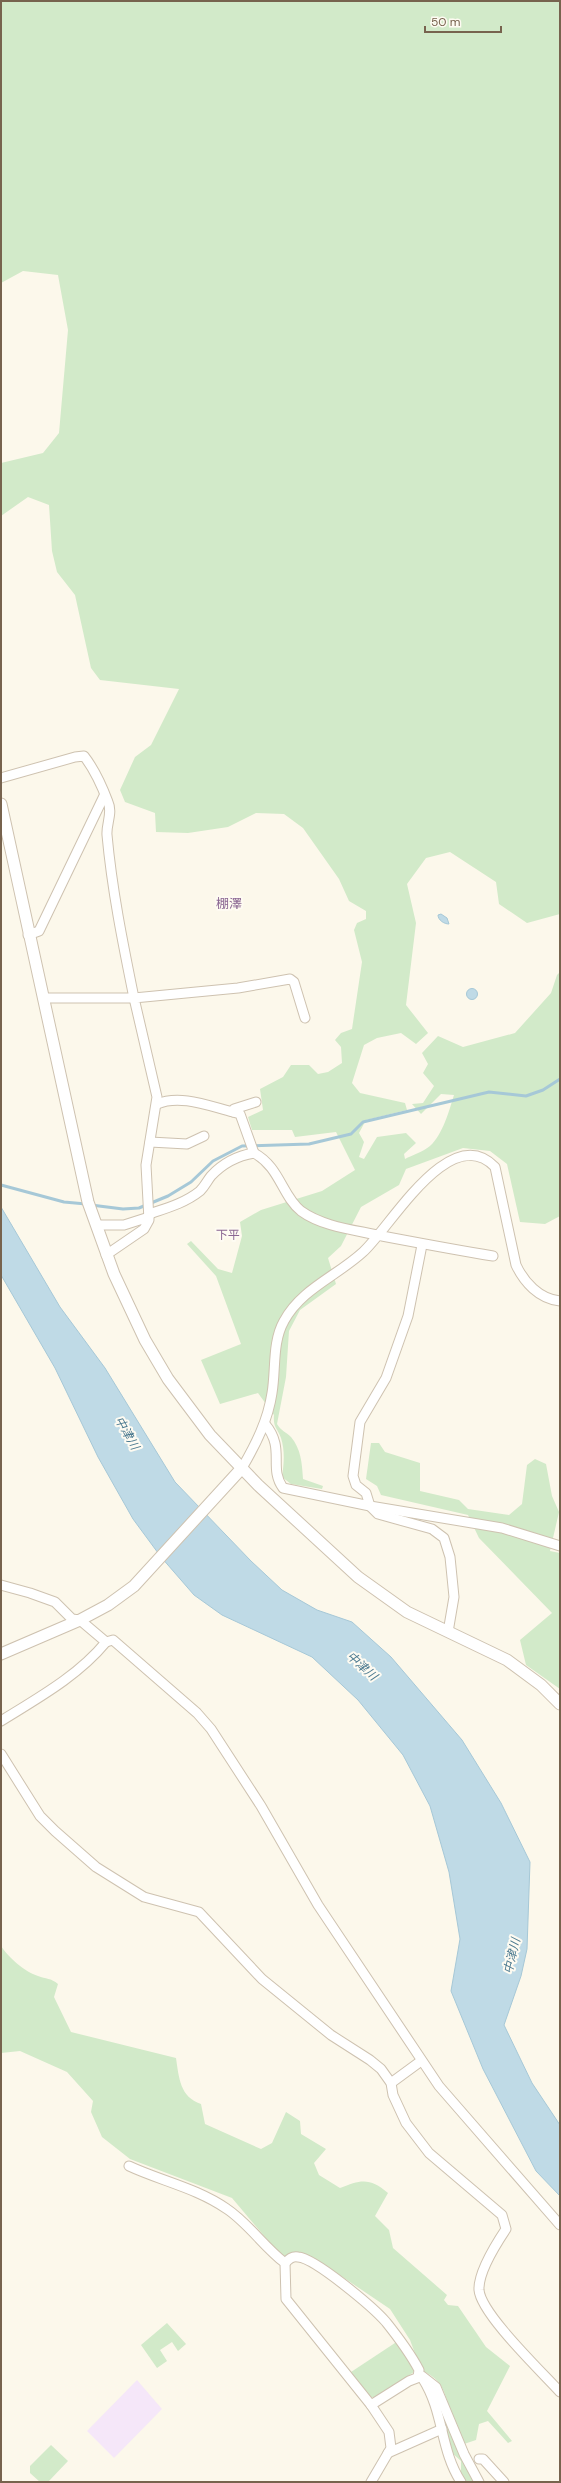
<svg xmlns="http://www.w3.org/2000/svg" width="561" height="2483" font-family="'DM Sans','Noto Sans JP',sans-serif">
  <rect width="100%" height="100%" fill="#fcf8eb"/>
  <polygon fill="#f5e7f9" points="137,2380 162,2409 114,2458 87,2431"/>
  <g fill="#d2eac9">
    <path d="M1,1H560V914L527,923L499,904L496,882L450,852L426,858L407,884L416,923L406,1005L428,1033L416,1044L401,1033L377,1038L364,1045L352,1083L360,1093L405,1103L407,1110L366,1120L359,1133L364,1142L359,1157L364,1159L377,1137L406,1133L416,1143L404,1154L405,1159C412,1155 423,1152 430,1146C443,1134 449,1111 454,1095L441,1094L421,1114L412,1104L423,1103L434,1086L423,1073L428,1064L422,1053L438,1036L463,1047L515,1033L551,993L557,975L560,972V1216L545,1224L520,1222L507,1164L490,1151L463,1148L406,1169L399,1185L361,1207L341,1246L328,1258L336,1284L300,1310L289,1331L286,1377L277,1424C281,1431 286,1432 291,1437C301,1449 302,1463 303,1479L323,1486L322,1489L291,1484L282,1477C284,1463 285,1451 281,1438C277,1427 273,1428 274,1415L258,1393L220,1404L201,1360L241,1344L216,1276L187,1244L191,1241L218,1269L232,1273L242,1236L240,1222L261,1210L322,1191L355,1170L336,1132L295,1137L292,1130H252L248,1117L263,1110L260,1089L283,1077L291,1065H309L318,1074L328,1072L342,1063L341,1047L335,1040L341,1033L352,1029L362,962L354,930L357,923L366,919V911L349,901L339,879L303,828L284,814L256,813L228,827L188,833L156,832L155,813L125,802L120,790L135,757L151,745L179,689L100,680L91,668L75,595L57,572L52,551L49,505L28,497L1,516V463L43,453L59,433L68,330L58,275L23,271L1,283Z"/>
    <polygon points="371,1443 379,1443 385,1452 420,1463 420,1491 459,1500 468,1509 509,1515 522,1504 527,1465 535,1459 546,1464 552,1496 559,1512 550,1551 560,1553 560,1689 526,1665 520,1640 552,1613 479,1538 468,1515 381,1495 377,1486 366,1479"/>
    <path d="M1,1946C8,1957 25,1972 38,1976C46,1979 51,1978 58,1984L54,1997L71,2032L176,2058C179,2078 180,2097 201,2104L205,2124L261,2149L272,2143L286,2112L300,2121L301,2134L326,2149L314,2163L319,2175L340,2188C360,2180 370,2177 388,2193L375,2216L389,2230L393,2248L447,2295L444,2300L448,2305L458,2306L486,2347L510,2366L487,2411L512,2441L508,2443L488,2421L479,2424L476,2440L464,2444L457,2424L450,2426L475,2482H465L461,2475V2461L451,2452L444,2426L451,2413C444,2390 442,2378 418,2369L419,2364L410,2340L390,2309L313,2257L286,2262L232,2198L130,2159L102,2137L91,2112L93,2101L67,2072L20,2051L1,2053Z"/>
    <polygon points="167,2323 186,2344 178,2351 172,2342 160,2350 167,2361 157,2368 141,2345"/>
    <polygon points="398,2341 416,2367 414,2372 376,2397 370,2397 351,2372"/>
    <polygon points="51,2445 68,2461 48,2482 40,2482 30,2473 30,2466"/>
  </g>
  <g fill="#bfdae6" stroke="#a6c8d7">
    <path d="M441,914L447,918L449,924C444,924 438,920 438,915Z"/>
    <circle cx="472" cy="994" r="5.5"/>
    <polygon points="1,1207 60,1307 105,1368 175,1482 251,1561 282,1590 317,1610 352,1622 391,1657 462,1740 501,1803 530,1862 527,1949 521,1976 504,2025 532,2083 560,2125 560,2196 536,2171 483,2069 451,1991 460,1939 449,1872 430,1806 403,1755 358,1700 312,1657 222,1615 194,1595 161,1557 133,1519 98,1457 55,1368 1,1275"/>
  </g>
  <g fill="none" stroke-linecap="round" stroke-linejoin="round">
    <g stroke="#a6c8d7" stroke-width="3">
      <polyline points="1,1185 64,1202 86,1204"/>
      <polyline points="91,1205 123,1209 139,1208 168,1196 191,1182 213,1161 242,1146 309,1144 351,1134 363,1122 489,1092 526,1096 543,1090 560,1079"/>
    </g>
    <g stroke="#cec2b0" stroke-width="11">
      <g id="minor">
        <path d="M1,778L75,757L84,756C95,770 102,786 108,802C113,813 106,824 107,835C112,890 123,944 134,998H43"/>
        <polyline points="28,935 39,931 104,796"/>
        <path d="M157,1104C180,1094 209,1106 233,1112L234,1109L256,1102"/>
        <polyline points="150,1142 187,1144 204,1136"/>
        <path d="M254,1153C280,1167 282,1196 301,1211C323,1227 356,1230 382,1236C419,1243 456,1250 493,1256"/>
        <path d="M149,1214C167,1208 185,1203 200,1191C205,1186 207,1181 211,1176C223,1163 236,1156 254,1153L240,1114L233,1112"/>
        <polyline points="96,1225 124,1225 149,1217"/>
        <polyline points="422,1245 408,1316 386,1378 360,1422 353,1476 356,1485 366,1493 370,1506 378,1514 432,1529 444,1538 450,1557 454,1597 448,1632"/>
        <polyline points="106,1255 144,1229 149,1220 146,1165 157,1097 134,998 238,988 290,979 294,982 305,1018"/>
        <path d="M265,1424C286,1449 268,1467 283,1488L370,1506L502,1528L560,1546"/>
        <path d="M242,1468C256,1444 268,1420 272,1393C276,1370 272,1342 284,1321C301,1289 337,1276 363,1252C390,1228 450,1120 495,1167L516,1265C524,1282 539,1299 560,1301"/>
        <path d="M1,1585L30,1593L55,1602L72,1619L80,1620L106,1642C78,1676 38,1698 1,1721"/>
        <polyline points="106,1642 113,1640 197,1713 211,1729 261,1806 318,1905 439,2086 560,2225"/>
        <path d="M1,1754L40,1816L55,1831L96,1867L144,1897L199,1912L262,1979L331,2035L370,2060L381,2069L391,2083L393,2095L406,2123L429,2153L502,2215L506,2229C496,2244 478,2272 479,2290C481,2314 542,2372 560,2392"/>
        <polyline points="391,2083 421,2061"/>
        <path d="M129,2166C161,2181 197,2188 227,2209C248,2223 264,2247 285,2263L286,2299L371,2405L389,2432L391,2448L371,2482"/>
        <path d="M285,2263C289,2259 292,2256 298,2257C315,2258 374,2308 386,2322C398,2337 410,2353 419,2370L418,2377"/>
        <path d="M423,2379C444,2412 440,2450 461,2482"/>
        <polyline points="371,2405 409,2381 422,2376 436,2387 464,2454 479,2482"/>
        <polyline points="388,2453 442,2429"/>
        <polyline points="479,2459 483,2459 504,2482"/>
      </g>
    </g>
    <g stroke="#cec2b0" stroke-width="13">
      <g id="tertiary">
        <polyline points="1,804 88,1202 114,1274 145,1340 168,1379 210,1435 258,1485 358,1577 407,1612 507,1660 541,1685 560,1704"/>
        <polyline points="1,1654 80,1620 108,1605 134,1586 242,1468"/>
      </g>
    </g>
    <use href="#minor" stroke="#fff" stroke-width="9"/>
    <use href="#tertiary" stroke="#fff" stroke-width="11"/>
  </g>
  <g text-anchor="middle" stroke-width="4" stroke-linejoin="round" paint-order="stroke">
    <g font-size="12" fill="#8a6692" stroke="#fefbf2">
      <text x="228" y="1239">下平</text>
    </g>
    <g font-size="12" font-style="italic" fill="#4c7a90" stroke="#fefbf2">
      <text transform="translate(127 1433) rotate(60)" y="4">中津川</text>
      <text transform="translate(362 1666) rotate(42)" y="4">中津川</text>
      <text transform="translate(512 1956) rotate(-77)" y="4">中津川</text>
    </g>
    <g font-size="13" fill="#8a6692" stroke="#fefbf2">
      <text x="229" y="908">棚澤</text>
    </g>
  </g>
  <rect width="561" height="2483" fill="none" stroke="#77634e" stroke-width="4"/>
  <path d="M425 26v6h76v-6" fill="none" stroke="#77634e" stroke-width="2"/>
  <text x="431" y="26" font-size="12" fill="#77634e" stroke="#fefbf2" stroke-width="3" paint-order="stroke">50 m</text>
</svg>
